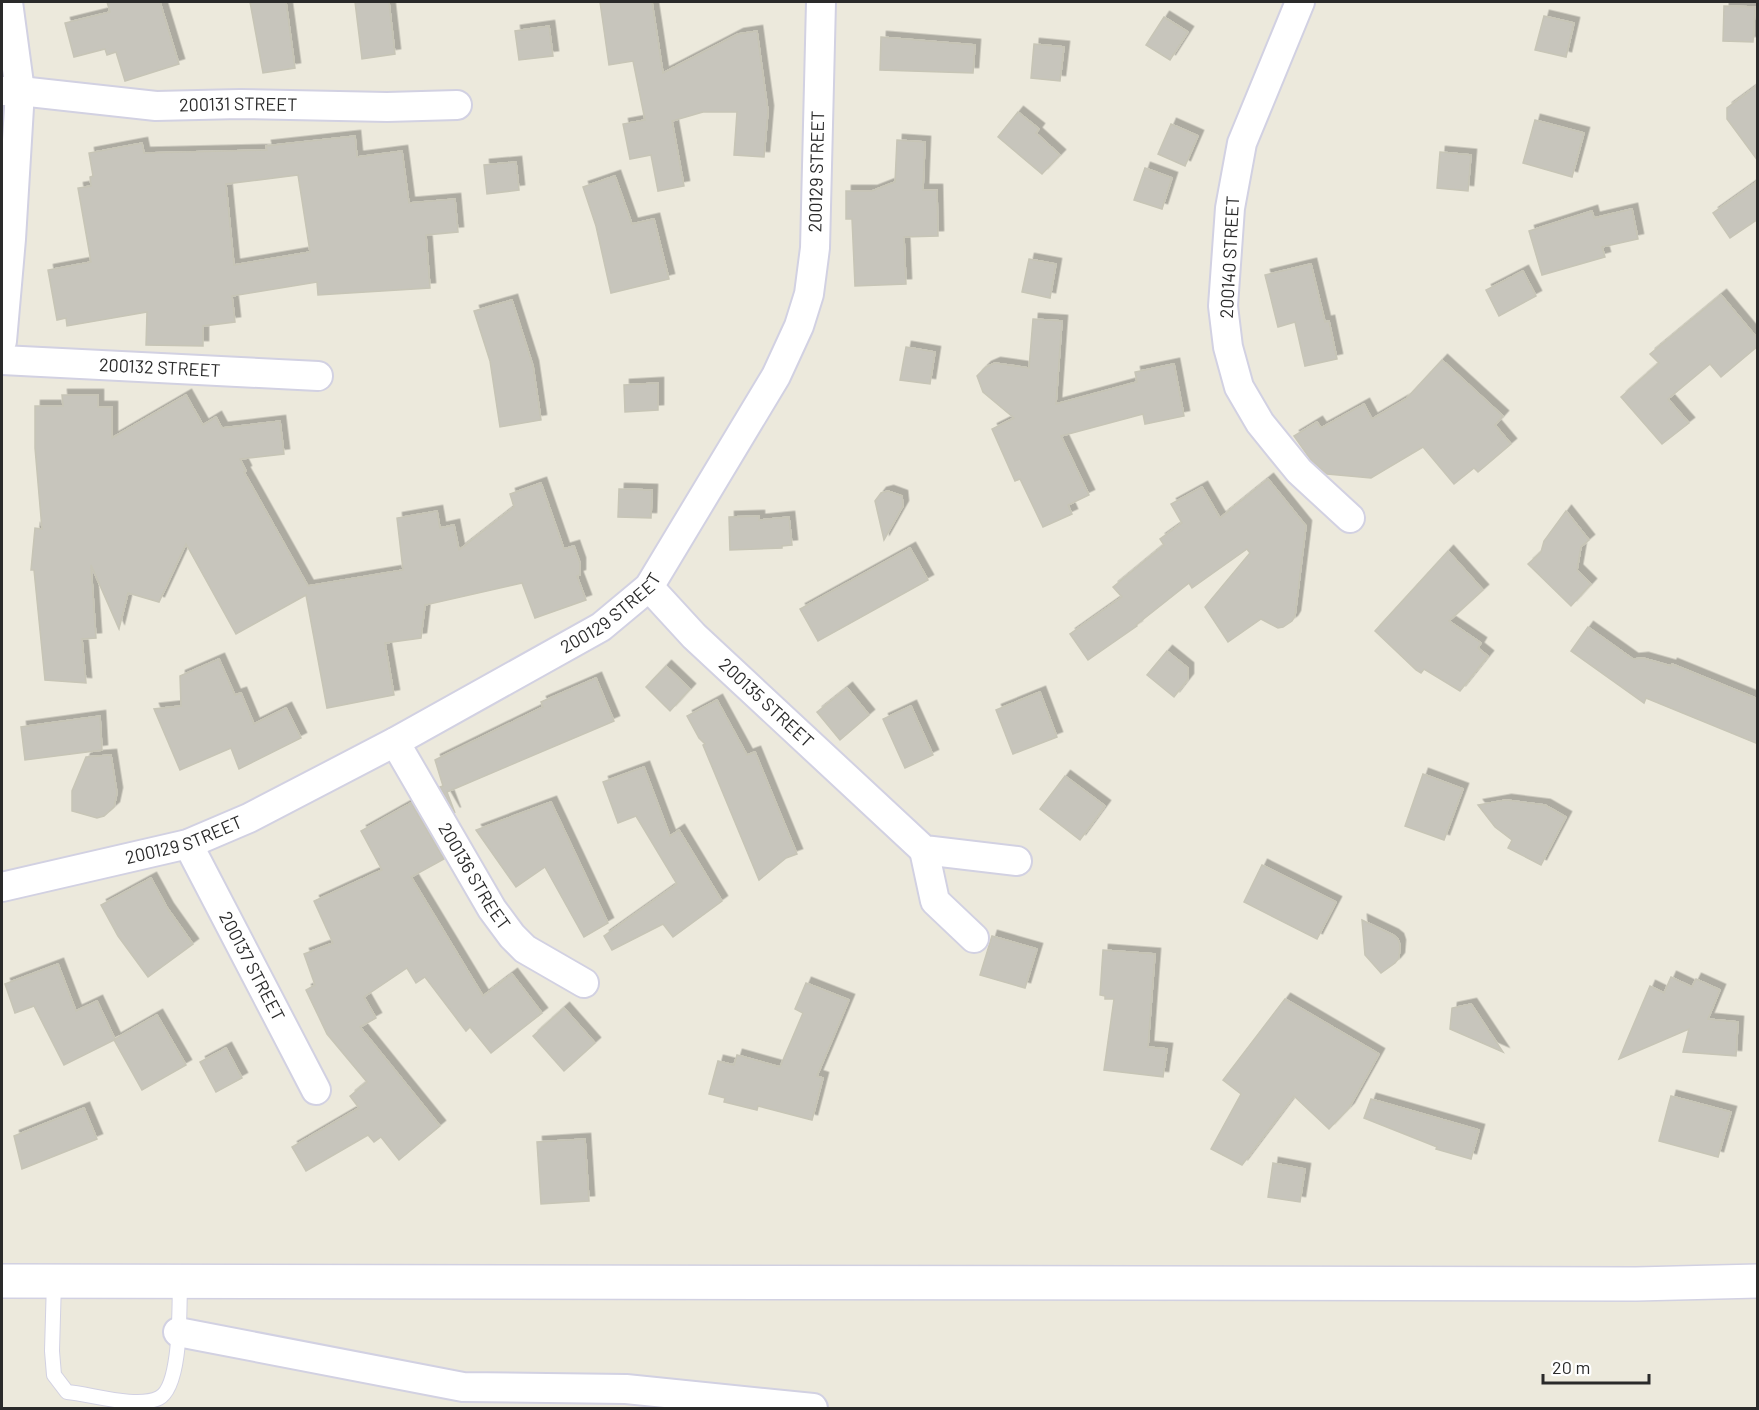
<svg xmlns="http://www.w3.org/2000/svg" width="1759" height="1410" font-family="Barlow,sans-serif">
  <defs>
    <filter id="shadow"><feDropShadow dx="5.5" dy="-5.5" stdDeviation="0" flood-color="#0004"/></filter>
  </defs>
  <rect width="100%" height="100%" fill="#ece9dc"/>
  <g fill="#c7c5bc" stroke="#c7c5b6" stroke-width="1.5" fill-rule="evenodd" filter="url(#shadow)">
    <polygon points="107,2 160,2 179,64 125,81 116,52 107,55 105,49 74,57 65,23 110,12"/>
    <polygon points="250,2 286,2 295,68 263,73"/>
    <polygon points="355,2 389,2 395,54 362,59"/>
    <polygon points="600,2 652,2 663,73 738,34 757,31 768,111 764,157 734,155 737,112 703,112 672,121 684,186 658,191 651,155 630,159 623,124 645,120 633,61 609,65"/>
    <polygon points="1724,6 1755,7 1753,42 1723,41"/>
    <polygon points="1544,16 1574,23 1566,57 1535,50"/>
    <polygon points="1164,17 1188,32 1170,60 1146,45"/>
    <polygon points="549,26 553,56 519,60 515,31"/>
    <polygon points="881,37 975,45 973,73 880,70"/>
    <polygon points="1034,44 1064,47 1060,81 1031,78"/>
    <polygon points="1758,85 1758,161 1727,119 1727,108"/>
    <polygon points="1018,112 1039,129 1036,133 1060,155 1042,174 998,137"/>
    <polygon points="1535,120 1584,133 1572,177 1523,163"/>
    <polygon points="1171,124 1198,136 1185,166 1158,154"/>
    <path d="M355,136L357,157L402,151L409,203L455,199L458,232L426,235L430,288L318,295L317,282L232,296L235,322L203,326V346L146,345L147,312L67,326L66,318L57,320L48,270L91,262L78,188L91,186L90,177L93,176L89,153L142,143L144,153L267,150L266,146ZM298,175L310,252L234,265L226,184Z"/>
    <polygon points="897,140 925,142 923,190 937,190 938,236 904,237 906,284 855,286 852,219 846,219 846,191 872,191 895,182"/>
    <polygon points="1440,152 1471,155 1468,191 1437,188"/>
    <polygon points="516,162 519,190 487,194 484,165"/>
    <polygon points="1145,168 1172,178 1162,209 1134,200"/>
    <polygon points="615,176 632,224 654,219 669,279 611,293 596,226 583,187"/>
    <polygon points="1758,181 1758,219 1730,238 1713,213"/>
    <polygon points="1632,209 1638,239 1602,247 1605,257 1542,275 1529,231 1592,211 1594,218"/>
    <polygon points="1029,259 1056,264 1050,298 1022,292"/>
    <polygon points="1311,264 1325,322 1329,321 1337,359 1305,366 1295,322 1278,327 1265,275"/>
    <polygon points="1523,271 1536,296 1499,316 1486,290"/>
    <polygon points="1721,295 1758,339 1758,346 1721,377 1710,364 1668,399 1689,423 1662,444 1621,397 1659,363 1650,354"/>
    <polygon points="512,300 533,366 541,420 500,427 490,361 474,311"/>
    <polygon points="1033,319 1062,321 1056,404 1137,382 1135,372 1174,364 1184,416 1145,424 1143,414 1061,436 1089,495 1068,505 1072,514 1043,527 1020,479 1015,481 992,429 1014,418 983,392 977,376 986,367 995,363 1029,368"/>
    <polygon points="906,347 935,352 930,384 900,380"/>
    <polygon points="1442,360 1503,416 1495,425 1511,444 1478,472 1474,468 1454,484 1423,447 1371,478 1327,474 1311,460 1294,436 1317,422 1321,428 1364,404 1372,419 1406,399"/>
    <polygon points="658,383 658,410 625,412 624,385"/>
    <polygon points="62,395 98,395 98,407 112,407 112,438 186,395 203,425 216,417 222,428 280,421 284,454 240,459 246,471 244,472 308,586 403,570 397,518 437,511 440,528 454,525 459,550 514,507 510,494 541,483 564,549 574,546 580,563 580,575 577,576 586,600 535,618 522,583 425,605 421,638 385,643 394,695 327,708 306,595 236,634 186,544 159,602 128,593 119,629 91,565 96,638 82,639 86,683 45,680 34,570 31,570 35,528 42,529 35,448 35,406 63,406"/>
    <polygon points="1268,479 1306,526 1295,616 1292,621 1283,627 1278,628 1261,619 1228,642 1205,607 1250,553 1247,549 1192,588 1189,583 1136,625 1137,626 1088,660 1070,634 1122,597 1113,587 1164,545 1160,539 1182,523 1171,504 1202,487 1220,518"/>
    <polygon points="619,489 652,490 651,518 618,517"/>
    <polygon points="888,491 902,496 903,506 884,540 875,501 881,493"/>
    <polygon points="1566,511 1589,540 1581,547 1577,570 1591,584 1571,606 1528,564 1541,552 1544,541"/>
    <polygon points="759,516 759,520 789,517 792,545 782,546 782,548 730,550 729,517"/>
    <polygon points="910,548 928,580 818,641 800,609"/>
    <polygon points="1448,551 1483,590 1449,621 1481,643 1478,648 1488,656 1460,691 1424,669 1421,673 1416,670 1375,631"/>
    <polygon points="1588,627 1633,659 1643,658 1671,666 1672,664 1758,699 1758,744 1646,698 1644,703 1571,651"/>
    <polygon points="1167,651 1188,668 1188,679 1174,697 1147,675"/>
    <polygon points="219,659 235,695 241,693 254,724 286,708 301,738 239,769 231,748 180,770 154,709 181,706 180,676"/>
    <polygon points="666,666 690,689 670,711 646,687"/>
    <polygon points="596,678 614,721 447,792 455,813 440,787 443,786 435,760 543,707 541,702"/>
    <polygon points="847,688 869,715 840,740 817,712"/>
    <polygon points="1040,692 1057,737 1013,754 996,710"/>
    <polygon points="717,700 747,755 755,752 797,854 786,858 759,880 703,745 705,744 699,738 687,716"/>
    <polygon points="911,706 933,755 905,768 883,719"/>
    <polygon points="100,716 102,750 25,760 21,727"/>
    <polygon points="111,755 117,793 114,807 104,816 97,818 72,811 72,791 86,757"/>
    <polygon points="644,767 670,836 679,830 722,901 673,937 663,924 612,950 604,936 677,884 636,816 618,823 603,782"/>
    <polygon points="1423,774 1463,789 1444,840 1405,826"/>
    <polygon points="1065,776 1105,806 1080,840 1040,809"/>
    <polygon points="1506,800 1545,805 1566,817 1541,865 1508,848 1512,840 1495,827 1478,805"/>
    <polygon points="551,802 608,923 584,937 545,867 516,887 476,830"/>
    <polygon points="411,803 444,859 411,877 483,996 512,974 542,1013 491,1053 470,1027 466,1031 425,977 416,983 407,968 364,997 376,1018 360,1027 440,1126 399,1160 381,1137 374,1142 368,1135 306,1171 292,1147 359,1108 350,1096 367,1082 327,1034 306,990 315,985 304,954 333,943 314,901 382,870 361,831"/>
    <polygon points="1262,865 1336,902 1317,939 1244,902"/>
    <polygon points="151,878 168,909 193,944 148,977 118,936 101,905"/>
    <polygon points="1362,920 1393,935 1398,939 1400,945 1399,958 1395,963 1381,973 1365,955"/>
    <polygon points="992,936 1037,949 1025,988 980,975"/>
    <polygon points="1103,950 1155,954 1148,1047 1167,1049 1163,1077 1104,1070 1114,999 1105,999 1105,996 1100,995"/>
    <polygon points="58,964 76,1011 97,1001 115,1039 157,1015 186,1065 142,1090 114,1040 64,1065 34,1006 15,1013 5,984"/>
    <polygon points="1671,977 1692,987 1696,979 1720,990 1708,1019 1738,1022 1736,1056 1683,1052 1689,1029 1619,1059 1650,986 1664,993"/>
    <polygon points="806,983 849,1000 817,1076 823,1078 812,1120 758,1106 757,1110 724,1102 725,1098 709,1094 718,1061 734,1065 737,1055 780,1067 803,1013 795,1009"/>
    <polygon points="1285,999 1379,1054 1349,1108 1329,1129 1294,1096 1242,1165 1211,1149 1241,1094 1223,1080"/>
    <polygon points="1471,1004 1503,1052 1450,1029 1452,1008"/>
    <polygon points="564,1008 595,1043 564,1071 533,1036"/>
    <polygon points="226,1048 242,1078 216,1092 200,1062"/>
    <polygon points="1671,1096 1731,1112 1718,1157 1659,1141"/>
    <polygon points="1371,1099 1479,1130 1471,1159 1436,1149 1437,1147 1364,1118"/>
    <polygon points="84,1108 97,1139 22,1169 14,1136"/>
    <polygon points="585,1139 589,1201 541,1204 537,1142"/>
    <polygon points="1273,1163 1305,1169 1300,1202 1268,1197"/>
  </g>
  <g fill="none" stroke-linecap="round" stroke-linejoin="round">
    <g stroke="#d2d1e2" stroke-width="16">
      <path id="lane" d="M54,1281L52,1351L54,1375L67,1392C91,1394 137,1409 159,1398C182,1386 179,1306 180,1282"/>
    </g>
    <g stroke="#d2d1e2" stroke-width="32">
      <g id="street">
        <polyline points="1300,2 1242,143 1230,208 1223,306 1228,347 1239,387 1260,423 1299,471 1350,518"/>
        <path id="s1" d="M2,91H20L156,106L240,104L387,107L457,105"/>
        <polyline points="2,341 11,239 20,91 8,2"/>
        <path id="s2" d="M2,360L318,376"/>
        <path id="s3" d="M649,587L694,636L924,850L1017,861"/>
        <path id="s4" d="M395,742L492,909L512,936L525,949L584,983"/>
        <path id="s5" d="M188,844L316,1090"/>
        <polyline points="924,850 935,901 974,938"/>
        <path id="s6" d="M2,887L188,844L249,818L395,742L601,627L649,587L776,376L799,326L809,294L815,248L821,2"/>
        <polyline points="178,1332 463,1387 626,1389 813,1408"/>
      </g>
    </g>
    <g stroke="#d2d1e2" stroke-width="36">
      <polyline id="secondary" points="2,1281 1636,1284 1758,1281"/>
    </g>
    <use href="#lane" stroke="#fff" stroke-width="14"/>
    <use href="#street" stroke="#fff" stroke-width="28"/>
    <use href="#secondary" stroke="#fff" stroke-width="33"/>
  </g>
  <g text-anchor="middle" stroke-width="5" stroke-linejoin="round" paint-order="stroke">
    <g font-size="18" fill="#2a2a2a" stroke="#fff">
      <text dy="6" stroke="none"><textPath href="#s1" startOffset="237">200131 STREET</textPath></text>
      <text dy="6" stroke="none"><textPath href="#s6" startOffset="1178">200129 STREET</textPath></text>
      <text transform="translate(1230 257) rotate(-87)" y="6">200140 STREET</text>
      <text dy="6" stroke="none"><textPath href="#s2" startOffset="158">200132 STREET</textPath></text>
      <text dy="6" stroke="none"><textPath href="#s6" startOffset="674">200129 STREET</textPath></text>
      <text dy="6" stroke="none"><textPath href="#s3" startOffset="165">200135 STREET</textPath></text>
      <text dy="6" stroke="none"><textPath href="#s6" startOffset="188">200129 STREET</textPath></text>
      <text dy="6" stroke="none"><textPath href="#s4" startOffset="156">200136 STREET</textPath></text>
      <text dy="6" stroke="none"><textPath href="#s5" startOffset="138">200137 STREET</textPath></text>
    </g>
  </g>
  <rect width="1759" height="1410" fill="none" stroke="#2a2a2a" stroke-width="6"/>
  <path d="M1543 1374v9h106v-9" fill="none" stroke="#2a2a2a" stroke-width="3"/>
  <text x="1552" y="1374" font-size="18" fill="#2a2a2a" stroke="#ffffff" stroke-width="4.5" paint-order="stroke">20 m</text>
</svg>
